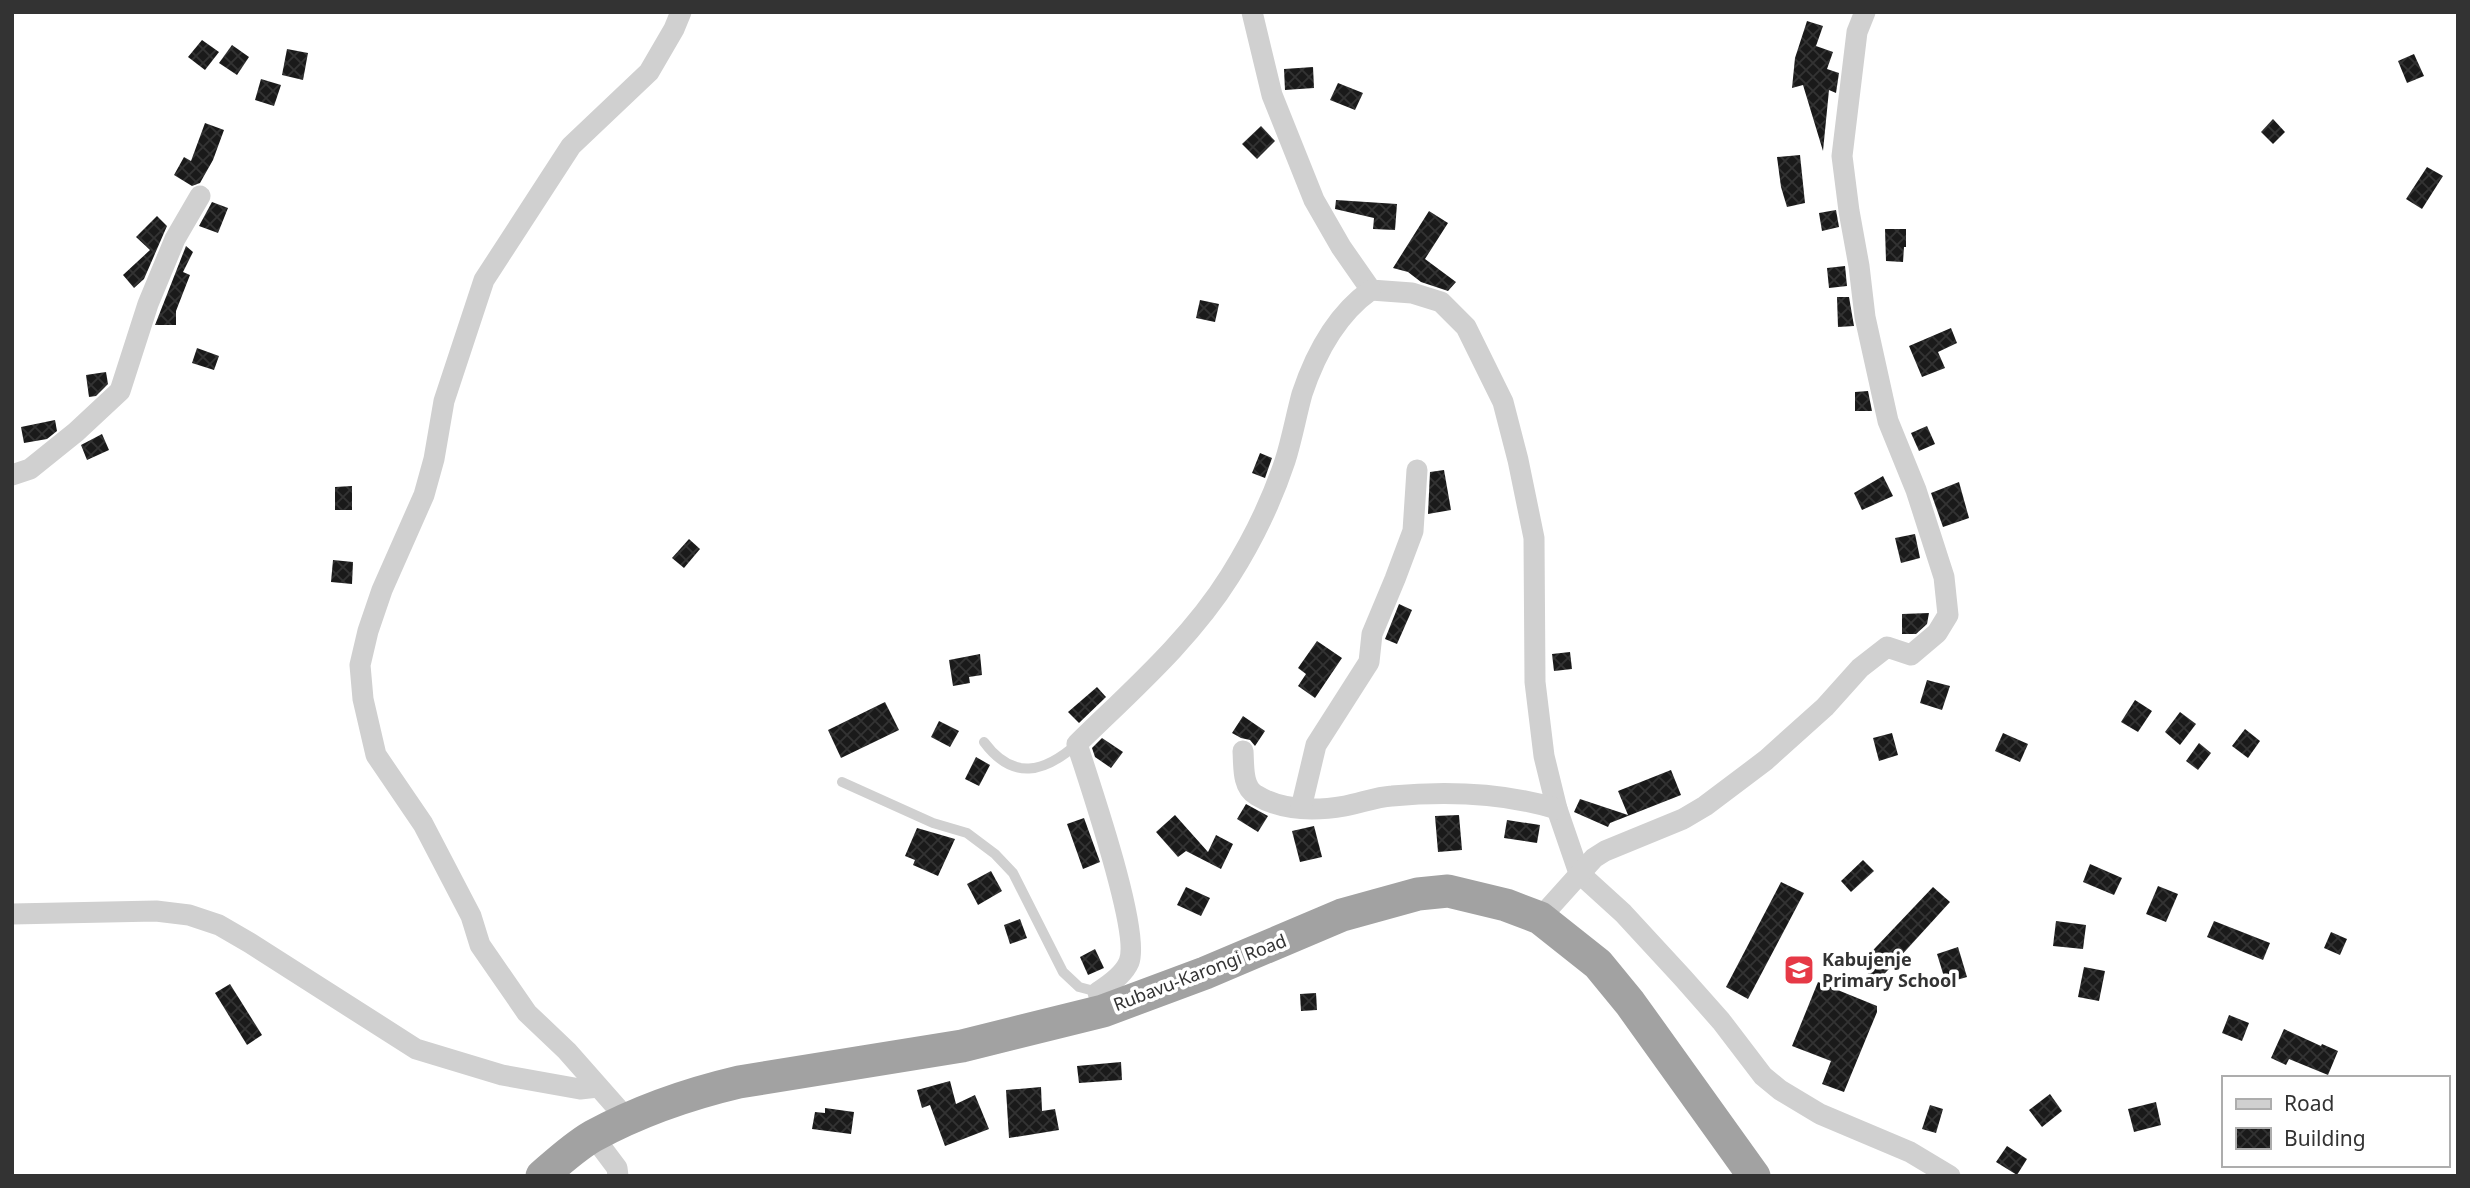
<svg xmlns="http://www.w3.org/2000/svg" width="2470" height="1188" font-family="'Noto Sans',sans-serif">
  <defs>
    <pattern id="building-cross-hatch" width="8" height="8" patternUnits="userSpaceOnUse" patternTransform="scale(1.75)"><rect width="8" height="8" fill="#1a1a1a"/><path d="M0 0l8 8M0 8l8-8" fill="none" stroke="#333"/></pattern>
  </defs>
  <rect width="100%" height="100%" fill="#fff"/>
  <g fill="url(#building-cross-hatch)">
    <polygon points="1807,21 1823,26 1816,46 1833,52 1827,69 1839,73 1836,93 1829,90 1823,151 1803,85 1792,88 1795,58"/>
    <polygon points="202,40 219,52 205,70 188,57"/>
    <polygon points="232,45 249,57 237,75 219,63"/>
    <polygon points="287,49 308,53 303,80 282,75"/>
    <polygon points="2414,54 2424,76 2407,83 2398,61"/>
    <polygon points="1313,67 1314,88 1285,90 1284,69"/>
    <polygon points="261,79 281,85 274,106 255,100"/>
    <polygon points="1338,83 1363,93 1355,110 1330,100"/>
    <polygon points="2273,119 2285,132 2273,144 2261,132"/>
    <polygon points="205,123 224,130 213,160 200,183 192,186 174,175 184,157 191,161"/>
    <polygon points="1261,126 1275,141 1257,159 1242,144"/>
    <polygon points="1800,155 1805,203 1787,207 1781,187 1777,157"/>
    <polygon points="2427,167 2443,176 2422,209 2406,199"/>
    <polygon points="1336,200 1397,204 1395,230 1373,229 1374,218 1335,209"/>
    <polygon points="212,202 228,208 218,233 199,226"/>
    <polygon points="1836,210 1839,227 1822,231 1819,213"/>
    <polygon points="1429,211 1448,223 1425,259 1456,282 1448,291 1421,282 1408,272 1393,268"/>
    <polygon points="157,216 167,226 144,279 134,288 123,275 150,250 136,237"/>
    <polygon points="1885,229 1906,229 1906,247 1904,247 1903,262 1886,261"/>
    <polygon points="186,246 193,252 183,272 190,275 176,311 176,325 155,325"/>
    <polygon points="1845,266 1847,286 1829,288 1827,268"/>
    <polygon points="1837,297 1849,297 1854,326 1838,327"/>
    <polygon points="1200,300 1219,304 1215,322 1196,318"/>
    <polygon points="1951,328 1957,343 1938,352 1945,368 1922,377 1909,346"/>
    <polygon points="197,348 219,356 214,370 192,363"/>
    <polygon points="106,372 108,384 96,396 89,397 86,375"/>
    <polygon points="1868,391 1872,411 1855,411 1855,392"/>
    <polygon points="55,420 57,431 47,439 24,443 21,427"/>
    <polygon points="1927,426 1935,444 1919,451 1911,433"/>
    <polygon points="102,434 109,450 87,460 81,445"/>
    <polygon points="1260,453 1272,458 1265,478 1252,473"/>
    <polygon points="1444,470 1451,510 1428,514 1430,472"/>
    <polygon points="1883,476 1893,496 1862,510 1854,493"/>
    <polygon points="1959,482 1969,518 1943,527 1931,493"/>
    <polygon points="352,486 352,510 335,510 335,487"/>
    <polygon points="1915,534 1920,558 1901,563 1895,538"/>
    <polygon points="689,539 700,549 684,568 672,558"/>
    <polygon points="333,560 353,562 352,584 331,582"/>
    <polygon points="1399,604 1412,610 1397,644 1385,639"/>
    <polygon points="1929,613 1927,624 1916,634 1902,634 1902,614"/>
    <polygon points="1317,641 1342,658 1315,698 1298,686 1306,674 1298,668"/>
    <polygon points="1570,652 1572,669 1554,671 1552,654"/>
    <polygon points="980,654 982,675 969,677 970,683 953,686 949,660"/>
    <polygon points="1927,680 1950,686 1942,710 1920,703"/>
    <polygon points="1097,687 1106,697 1079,723 1068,712"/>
    <polygon points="2135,700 2152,711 2138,732 2121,722"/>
    <polygon points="885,702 899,730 841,758 828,730"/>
    <polygon points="2180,712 2196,724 2180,745 2165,732"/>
    <polygon points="1243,716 1265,731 1255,746 1250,740 1241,738 1232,733"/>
    <polygon points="939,721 959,731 950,747 931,737"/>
    <polygon points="2245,729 2260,741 2248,758 2232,746"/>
    <polygon points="1892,733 1898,755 1879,761 1873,738"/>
    <polygon points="2003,733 2028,744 2020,762 1995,751"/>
    <polygon points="1102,738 1123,752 1111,768 1095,757 1092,748"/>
    <polygon points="2199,743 2211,753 2198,770 2186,761"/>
    <polygon points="976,757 990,765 979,786 965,779"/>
    <polygon points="1671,770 1681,795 1610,823 1608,827 1574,812 1580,799 1628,815 1618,791"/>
    <polygon points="1246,804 1268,816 1258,832 1237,819"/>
    <polygon points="1175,815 1208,852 1216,835 1233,844 1221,869 1186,851 1178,857 1156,832"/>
    <polygon points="1459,815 1462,850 1438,852 1435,816"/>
    <polygon points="1084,818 1100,862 1083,869 1067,824"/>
    <polygon points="1507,820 1540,825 1537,843 1504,838"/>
    <polygon points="1314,826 1322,857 1300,862 1292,831"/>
    <polygon points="917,828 955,839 938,876 913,865 915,860 905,856"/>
    <polygon points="1863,860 1874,871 1851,892 1841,881"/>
    <polygon points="2090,864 2122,878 2114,895 2083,882"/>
    <polygon points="991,871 1002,891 978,905 967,884"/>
    <polygon points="1781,882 1804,893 1748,999 1726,987"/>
    <polygon points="2158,886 2178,894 2166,922 2146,914"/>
    <polygon points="1186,887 1210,898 1201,916 1177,905"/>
    <polygon points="1933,887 1950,902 1877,982 1859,965"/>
    <polygon points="1020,919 1027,938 1010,944 1004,925"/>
    <polygon points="2056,921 2086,925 2083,949 2053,946"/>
    <polygon points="2214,921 2270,943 2263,960 2207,937"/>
    <polygon points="2331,932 2347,939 2340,955 2324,948"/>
    <polygon points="1958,947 1967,977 1946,983 1937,954"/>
    <polygon points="1095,949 1104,968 1088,975 1080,957"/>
    <polygon points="2084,967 2105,971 2099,1001 2078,997"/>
    <polygon points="1818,982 1877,1006 1877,1012 1844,1092 1822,1084 1831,1061 1792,1046"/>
    <polygon points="230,984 262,1035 247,1045 215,993"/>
    <polygon points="1316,993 1317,1010 1301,1011 1300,994"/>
    <polygon points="2229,1015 2249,1023 2242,1041 2222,1033"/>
    <polygon points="2284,1029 2321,1046 2322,1044 2338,1051 2328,1075 2289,1059 2286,1065 2271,1058"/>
    <polygon points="1121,1062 1122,1080 1079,1083 1077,1066"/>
    <polygon points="950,1081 956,1104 975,1095 989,1129 945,1146 930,1105 922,1108 917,1090"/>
    <polygon points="1041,1087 1042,1111 1055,1109 1059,1130 1009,1138 1006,1090"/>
    <polygon points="2050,1094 2062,1111 2042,1127 2029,1110"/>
    <polygon points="2156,1102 2161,1125 2134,1132 2128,1109"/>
    <polygon points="1930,1105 1943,1109 1936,1133 1922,1129"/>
    <polygon points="825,1108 854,1112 851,1134 812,1129 815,1112 825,1113"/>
    <polygon points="2007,1146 2027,1159 2017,1175 1996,1162"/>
  </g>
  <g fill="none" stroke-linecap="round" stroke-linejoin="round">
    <g stroke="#d0d0d0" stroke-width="10">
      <path d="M984,742C1013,781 1044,773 1077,744"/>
      <polyline points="842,782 933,823 967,833 995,854 1013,873 1063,972 1079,987 1098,992"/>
    </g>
    <g stroke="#d0d0d0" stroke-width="21">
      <polyline points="1252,12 1272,95 1314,200 1341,247 1371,290 1412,293 1441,302 1466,327 1503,402 1518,460 1534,538 1535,682 1544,756 1557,809 1579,873 1623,913 1683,978 1721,1021 1763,1076 1780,1090 1820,1114 1910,1152 1950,1176"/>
      <polyline points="12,475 30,469 76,432 120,391 148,304 175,239 200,196"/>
      <path d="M1243,751C1244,766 1242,787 1256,795C1282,811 1316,811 1345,806C1361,803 1376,797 1392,796C1447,791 1505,793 1557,809"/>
      <polyline points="1301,808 1316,745 1369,662 1372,634 1395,579 1413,531 1417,470"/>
      <polyline points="12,914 156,911 189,915 219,925 250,943 416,1049 502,1075 580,1089 598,1087"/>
      <polyline points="1540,918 1594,858 1605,851 1683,819 1705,806 1766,760 1825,707 1860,668 1887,647 1911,655 1937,633 1948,615 1944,577 1916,490 1888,421 1865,317 1859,266 1849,211 1842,156 1857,32 1865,12"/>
      <path d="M1103,1011L1098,992C1109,985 1124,974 1129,962C1141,932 1089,782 1077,744C1131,691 1190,640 1230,576C1252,541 1272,500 1285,461C1292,439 1296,416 1302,394C1315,355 1337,314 1371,290"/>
      <polyline points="627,1119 567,1051 527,1013 480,945 471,916 423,824 376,755 363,699 360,665 368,631 382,590 424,495 434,459 444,401 484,280 571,146 649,72 674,29 681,12"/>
      <polyline points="593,1136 617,1168 618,1176"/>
    </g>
    <path stroke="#a2a2a2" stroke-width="33" d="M542,1176C558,1162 574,1147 593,1136C639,1111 688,1094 739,1082L962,1046L1103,1011L1205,973L1342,915L1418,894L1448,891L1506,905L1540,918L1598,964L1630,1003L1754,1176"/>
  </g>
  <defs>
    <g id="school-square" transform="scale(1.575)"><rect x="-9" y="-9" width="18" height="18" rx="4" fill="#e63946" stroke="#fff"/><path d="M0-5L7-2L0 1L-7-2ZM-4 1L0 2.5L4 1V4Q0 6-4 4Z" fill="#fff"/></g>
  </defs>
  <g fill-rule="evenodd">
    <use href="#school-square" x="1799" y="970"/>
  </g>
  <g text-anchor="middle" stroke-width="7" stroke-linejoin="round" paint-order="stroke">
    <g font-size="18" font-weight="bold" fill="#333" stroke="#fff" text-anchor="start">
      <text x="1822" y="966">Kabujenje<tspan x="1822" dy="21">Primary School</tspan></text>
    </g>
    <g font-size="18" fill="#333" stroke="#fff">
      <text transform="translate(1200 973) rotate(-21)" y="6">Rubavu-Karongi Road</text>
    </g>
  </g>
  <rect width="2470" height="1188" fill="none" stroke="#333333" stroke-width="28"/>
  <rect x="2222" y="1076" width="228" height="91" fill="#ffffff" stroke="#adadad" stroke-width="2"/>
  <rect x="2236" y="1099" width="35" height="10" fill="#d0d0d0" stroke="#adadad" stroke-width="2"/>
  <text x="2284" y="1111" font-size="21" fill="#333333">Road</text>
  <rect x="2236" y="1128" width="35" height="21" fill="url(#building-cross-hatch)" stroke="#adadad" stroke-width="2"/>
  <text x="2284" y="1146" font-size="21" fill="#333333">Building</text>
</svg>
